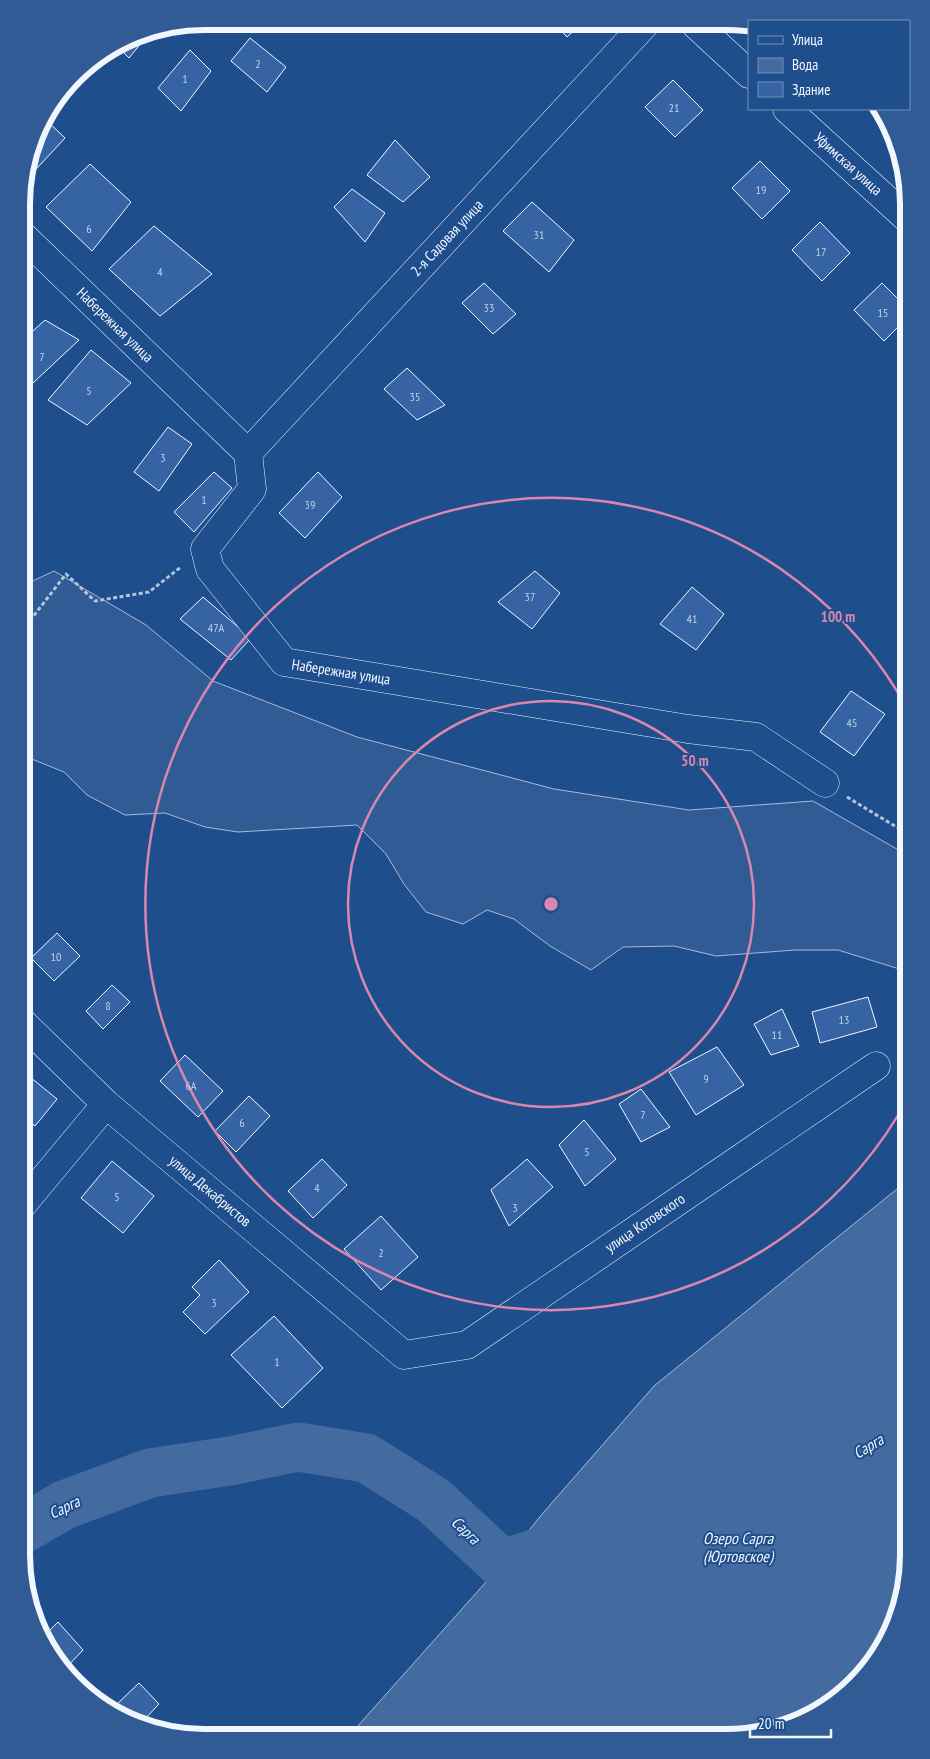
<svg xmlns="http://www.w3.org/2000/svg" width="930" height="1759" font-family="'PT Sans Narrow',sans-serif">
  <rect width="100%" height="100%" fill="#1f4e8c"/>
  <g fill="#305b95" stroke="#a8bbd7">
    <polygon points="54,571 146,625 213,681 357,737 554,789 689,810 813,801 909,856 909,972 838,950 795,950 716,956 674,946 623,947 591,970 550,946 514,919 487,910 463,924 426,912 404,884 386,854 357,825 238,832 205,827 165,813 125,815 87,795 64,772 22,755 22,586"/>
    <polygon points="908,1105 908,1158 898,1147 904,1113"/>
  </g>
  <polygon fill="#446ba0" stroke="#a8bbd7" points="908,1180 908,1567 895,1625 887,1639 806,1717 785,1728 726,1738 348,1737 502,1564 543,1513 654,1386"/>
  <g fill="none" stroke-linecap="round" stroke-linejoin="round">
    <polyline stroke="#446ba0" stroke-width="49" points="21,1530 64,1505 150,1473 230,1461 298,1447 366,1458 433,1500 502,1564 566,1544"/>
  </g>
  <g fill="#3563a3" stroke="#f2f6ff">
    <polygon points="554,23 581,24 567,37"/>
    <polygon points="150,32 129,58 117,46 134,35"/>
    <polygon points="250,38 286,67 267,92 231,61"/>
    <polygon points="190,50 211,71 181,111 158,88"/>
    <polygon points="673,80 703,110 675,137 645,107"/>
    <polygon points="44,118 65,138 26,180 24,178 40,123"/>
    <polygon points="395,140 430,177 403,202 367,175"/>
    <polygon points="760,161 790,191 762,219 732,188"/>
    <polygon points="90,164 131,202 92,251 46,207"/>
    <polygon points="352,189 385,213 365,242 334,207"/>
    <polygon points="532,202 574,240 549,272 503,231"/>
    <polygon points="820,222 850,253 822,281 792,250"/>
    <polygon points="154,226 212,274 160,316 109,269"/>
    <polygon points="484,283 516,314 493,334 462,303"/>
    <polygon points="882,283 909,310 909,316 884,341 854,310"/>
    <polygon points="45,320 79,340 33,383 23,374 23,340"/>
    <polygon points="91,350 131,383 87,425 48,400"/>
    <polygon points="407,368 445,405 417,420 384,389"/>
    <polygon points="168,427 192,444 159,491 134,472"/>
    <polygon points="214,472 232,488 194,532 174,512"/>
    <polygon points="318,472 342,497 305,538 279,513"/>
    <polygon points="535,571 560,593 532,629 498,602"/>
    <polygon points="692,587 724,614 696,650 660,624"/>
    <polygon points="203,597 251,638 231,660 180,619"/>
    <polygon points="851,691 885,714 854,756 820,732"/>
    <polygon points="57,933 80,956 54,981 31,958"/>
    <polygon points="112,985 130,1002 103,1029 86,1011"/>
    <polygon points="868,997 877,1027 820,1043 812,1012"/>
    <polygon points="782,1009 799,1046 771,1055 754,1024"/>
    <polygon points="717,1047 744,1085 696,1115 669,1072"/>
    <polygon points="185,1055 223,1091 198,1117 160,1081"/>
    <polygon points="30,1077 57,1099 35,1126 22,1116 22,1088"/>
    <polygon points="641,1089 670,1127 641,1142 619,1104"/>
    <polygon points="249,1096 270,1116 236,1152 215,1131"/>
    <polygon points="584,1120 616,1159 585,1186 559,1145"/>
    <polygon points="322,1159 347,1185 313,1218 288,1191"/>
    <polygon points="527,1159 553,1187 509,1226 491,1190"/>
    <polygon points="112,1161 154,1196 123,1233 81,1198"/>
    <polygon points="381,1216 418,1257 381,1290 344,1249"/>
    <polygon points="219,1260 249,1292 205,1334 183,1312 200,1295 192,1287"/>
    <polygon points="274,1316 323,1368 282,1408 231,1355"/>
    <polygon points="22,1324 33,1334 21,1348"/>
    <polygon points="58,1622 83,1650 63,1671 43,1637"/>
    <polygon points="139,1683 159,1704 143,1721 113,1708"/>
  </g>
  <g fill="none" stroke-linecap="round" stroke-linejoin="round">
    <g stroke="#f2f6ff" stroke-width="29">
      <g id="minor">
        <polyline points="695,24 749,74"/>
        <polyline points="787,109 909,220"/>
        <polyline points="23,236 248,453 252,489 205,549 210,569 284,662 688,729 756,737 825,783"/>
        <polyline points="248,453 645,24"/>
        <polyline points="22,1022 106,1104 404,1355 467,1345 876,1066"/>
        <polyline points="22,1205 106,1104"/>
      </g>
    </g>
    <g stroke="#b3c4dc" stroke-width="3" stroke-dasharray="4 2.5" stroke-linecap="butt">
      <polyline points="22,631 66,574 95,601 149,592 181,567"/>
      <polyline points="22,654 26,647 22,644"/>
      <polyline points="847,797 898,828 909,830"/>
      <polyline points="901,1060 908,1058"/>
    </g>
    <use href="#minor" stroke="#1f4e8c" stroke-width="28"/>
  </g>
  <g fill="none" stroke="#da87ad" stroke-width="2.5">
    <circle cx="551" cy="904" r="203"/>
    <path d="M908 1098A406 406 0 1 1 908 710"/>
  </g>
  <g text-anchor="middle" stroke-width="4" stroke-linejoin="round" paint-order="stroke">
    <g font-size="12" fill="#c3d1e8">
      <text x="258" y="68">2</text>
      <text x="185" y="83">1</text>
      <text x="674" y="112">21</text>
      <text x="761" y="194">19</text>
      <text x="89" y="233">6</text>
      <text x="539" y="239">31</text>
      <text x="821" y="256">17</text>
      <text x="160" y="276">4</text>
      <text x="489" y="312">33</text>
      <text x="883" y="317">15</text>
      <text x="42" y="361">7</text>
      <text x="89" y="395">5</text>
      <text x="415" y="401">35</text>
      <text x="163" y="462">3</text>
      <text x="204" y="504">1</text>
      <text x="310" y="509">39</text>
      <text x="530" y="601">37</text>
      <text x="692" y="623">41</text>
      <text x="216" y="632">47А</text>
      <text x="852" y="727">45</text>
      <text x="56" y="961">10</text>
      <text x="108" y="1010">8</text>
      <text x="844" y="1024">13</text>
      <text x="777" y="1039">11</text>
      <text x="706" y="1083">9</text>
      <text x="191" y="1090">6А</text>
      <text x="643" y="1119">7</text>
      <text x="242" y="1127">6</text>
      <text x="587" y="1156">5</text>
      <text x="317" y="1192">4</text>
      <text x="117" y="1201">5</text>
      <text x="515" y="1212">3</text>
      <text x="381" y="1257">2</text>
      <text x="214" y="1307">3</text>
      <text x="277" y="1366">1</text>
    </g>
    <g font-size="15" fill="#f2f6ff" stroke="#1f4e8c">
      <text transform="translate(848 164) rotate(42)" y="5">Уфимская улица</text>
      <text transform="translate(447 238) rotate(-47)" y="5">2-я Садовая улица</text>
      <text transform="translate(115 325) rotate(44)" y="5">Набережная улица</text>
      <text transform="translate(341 672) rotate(9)" y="5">Набережная улица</text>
      <text transform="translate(210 1191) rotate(40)" y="5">улица Декабристов</text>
      <text transform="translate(645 1223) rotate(-34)" y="5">улица Котовского</text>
    </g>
    <g font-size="16" font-style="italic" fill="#f2f6ff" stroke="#1f4e8c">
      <text transform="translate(868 1446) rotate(-31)" y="6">Сарга</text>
      <text transform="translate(64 1507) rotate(-26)" y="6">Сарга</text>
      <text transform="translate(466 1530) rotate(43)" y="6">Сарга</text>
      <text x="738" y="1544">Озеро Сарга<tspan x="738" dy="18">(Юртовское)</tspan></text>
    </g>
  </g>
  <path d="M0 0H930V1759H0ZM204 30H726A174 174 0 0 1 900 204V1555A174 174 0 0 1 726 1729H204A174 174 0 0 1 30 1555V204A174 174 0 0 1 204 30Z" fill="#305b95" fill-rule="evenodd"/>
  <path fill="none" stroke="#f2f6ff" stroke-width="6" d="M204 30H726A174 174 0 0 1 900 204V1555A174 174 0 0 1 726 1729H204A174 174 0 0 1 30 1555V204A174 174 0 0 1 204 30Z"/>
  <circle cx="551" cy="904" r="8" fill="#da87ad" stroke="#1f4e8c" stroke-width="2.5"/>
  <g font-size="15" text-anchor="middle" font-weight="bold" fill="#da87ad" stroke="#1f4e8c" stroke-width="4" stroke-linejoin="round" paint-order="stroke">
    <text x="838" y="622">100 m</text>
    <text x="695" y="766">50 m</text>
  </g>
  <rect x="748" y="20" width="162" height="90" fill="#1f4e8c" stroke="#7391ba"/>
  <rect x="758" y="36" width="25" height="8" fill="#1f4e8c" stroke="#7391ba"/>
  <text x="792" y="45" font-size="15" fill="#f2f6ff">Улица</text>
  <rect x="758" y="58" width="25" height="15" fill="#446ba0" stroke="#7391ba"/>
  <text x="792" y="70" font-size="15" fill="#f2f6ff">Вода</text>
  <rect x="758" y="82" width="25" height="15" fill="#3563a3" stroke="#7391ba"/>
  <text x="792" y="95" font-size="15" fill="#f2f6ff">Здание</text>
  <path d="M750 1729v8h81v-8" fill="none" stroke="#f2f6ff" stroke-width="2.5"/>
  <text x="758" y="1729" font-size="15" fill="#f2f6ff" stroke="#1f4e8c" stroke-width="4" paint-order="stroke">20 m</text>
</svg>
